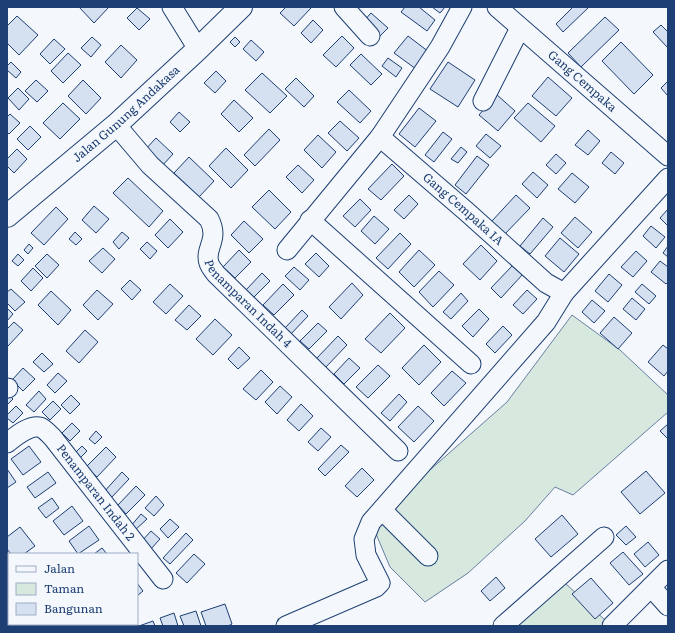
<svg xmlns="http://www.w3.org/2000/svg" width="675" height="633" font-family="Literata,serif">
  <rect width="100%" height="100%" fill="#f4f7fb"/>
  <g fill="#d7e8df" stroke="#687fa3">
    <polygon points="572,315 620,350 668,395 668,412 573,495 555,487 525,521 468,573 425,602 390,567 371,522 507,402"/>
    <polygon points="551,570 606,621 610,626 513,626 504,618"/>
  </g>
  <g fill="#d5e0f0" stroke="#1d3f73">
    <polygon points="79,7 109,7 94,23"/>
    <polygon points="286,7 309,7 311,8 294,26 280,13"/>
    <polygon points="405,7 419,7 435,20 427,31 401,12"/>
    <polygon points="432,7 445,7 440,13"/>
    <polygon points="573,7 589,7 563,32 556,24"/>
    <polygon points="137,8 150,19 139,30 127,18"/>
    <polygon points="371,13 388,28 378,38 362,23"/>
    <polygon points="17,16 38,35 19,55 7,43 7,26"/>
    <polygon points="605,17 619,30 581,67 568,53"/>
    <polygon points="313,20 323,30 311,43 301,33"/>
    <polygon points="661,25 668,32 668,48 653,32"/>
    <polygon points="342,36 354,48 336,67 323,55"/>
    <polygon points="408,36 429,52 416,69 394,53"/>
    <polygon points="92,37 101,45 91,57 81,48"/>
    <polygon points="235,37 240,42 235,47 230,42"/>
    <polygon points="54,39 65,49 50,64 40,54"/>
    <polygon points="251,40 264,52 256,61 243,49"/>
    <polygon points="621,42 653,75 634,94 602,61"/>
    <polygon points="121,45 137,60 121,78 105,62"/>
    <polygon points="68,53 81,65 63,83 51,71"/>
    <polygon points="361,54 382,74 371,85 350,65"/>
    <polygon points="388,58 402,68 396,77 382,66"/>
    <polygon points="11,62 21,72 16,78 7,70 7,66"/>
    <polygon points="448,62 475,80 458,107 430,89"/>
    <polygon points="216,71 226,81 215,93 204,83"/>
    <polygon points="262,73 287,96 270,113 245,90"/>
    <polygon points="548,77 572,98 556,116 532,96"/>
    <polygon points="296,78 314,96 304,107 285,89"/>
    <polygon points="36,80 48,91 37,102 25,91"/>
    <polygon points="83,80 101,98 86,114 68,96"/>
    <polygon points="668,81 668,96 661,88"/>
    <polygon points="18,88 29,99 19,110 8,98"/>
    <polygon points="349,90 371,111 360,123 337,102"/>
    <polygon points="496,94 515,111 498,131 479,115"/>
    <polygon points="234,100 253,118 239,132 221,114"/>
    <polygon points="63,103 80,119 60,139 43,123"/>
    <polygon points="528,103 555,126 541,142 514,118"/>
    <polygon points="419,108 436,121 415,147 399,134"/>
    <polygon points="179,112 190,122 180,132 170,122"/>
    <polygon points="10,114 20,123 9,134 7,132 7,117"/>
    <polygon points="340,121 359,138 347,151 328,133"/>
    <polygon points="30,126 41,137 28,150 17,139"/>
    <polygon points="269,129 280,140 255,166 244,155"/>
    <polygon points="588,130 600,141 588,155 575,145"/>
    <polygon points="443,132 452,139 434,162 425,155"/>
    <polygon points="486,134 501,146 490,158 476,146"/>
    <polygon points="318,135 336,152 322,168 304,150"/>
    <polygon points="156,138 173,154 161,167 144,151"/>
    <polygon points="461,147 467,152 458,163 451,159"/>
    <polygon points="226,148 248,170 231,188 209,166"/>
    <polygon points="17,149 27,159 14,173 7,166 7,159"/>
    <polygon points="611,152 624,163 615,174 602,163"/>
    <polygon points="556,154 566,163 556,174 546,165"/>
    <polygon points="477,156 489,165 466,194 455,185"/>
    <polygon points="189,157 214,181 199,197 174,173"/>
    <polygon points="392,164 404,176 381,200 368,189"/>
    <polygon points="298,165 314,180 302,193 286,177"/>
    <polygon points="533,172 548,185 537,198 522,184"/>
    <polygon points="572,173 589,187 575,203 558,189"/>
    <polygon points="128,178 163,211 149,227 113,193"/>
    <polygon points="269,190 291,212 275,229 252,207"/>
    <polygon points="409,195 418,204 404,219 394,210"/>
    <polygon points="516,195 530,208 504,235 491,222"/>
    <polygon points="360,199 371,210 355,227 343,216"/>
    <polygon points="94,206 109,219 96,233 82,220"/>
    <polygon points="56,207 68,219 44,245 31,233"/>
    <polygon points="668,209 668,226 660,218"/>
    <polygon points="374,216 389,229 375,244 361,231"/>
    <polygon points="575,217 592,232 578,248 561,233"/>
    <polygon points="543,218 553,227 530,254 520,246"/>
    <polygon points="170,219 183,232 168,248 155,235"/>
    <polygon points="244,221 263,239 249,253 231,235"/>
    <polygon points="651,226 665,237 656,248 643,236"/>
    <polygon points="75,232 82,239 76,245 69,239"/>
    <polygon points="122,232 129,238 119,249 113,242"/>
    <polygon points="400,233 411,244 388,269 376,258"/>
    <polygon points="560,238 579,254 564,272 545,256"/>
    <polygon points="147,242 157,251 150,259 140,249"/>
    <polygon points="29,244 33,248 28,254 24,250"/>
    <polygon points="481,245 497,261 480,280 463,264"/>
    <polygon points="668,246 668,257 663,253"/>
    <polygon points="103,248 115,259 102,273 89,261"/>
    <polygon points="239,250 251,262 235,278 223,267"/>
    <polygon points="419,250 435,265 414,287 399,272"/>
    <polygon points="636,251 647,261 633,277 621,267"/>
    <polygon points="316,253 329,266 319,277 305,264"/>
    <polygon points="18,254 24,260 18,266 12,261"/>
    <polygon points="47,254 59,265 47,278 35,266"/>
    <polygon points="660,261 668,267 668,282 666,284 651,272"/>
    <polygon points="513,265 523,274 501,298 491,288"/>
    <polygon points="294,267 309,280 300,290 285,276"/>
    <polygon points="33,268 43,278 31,291 21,281"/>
    <polygon points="439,271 454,285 433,307 419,292"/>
    <polygon points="262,273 270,281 252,299 245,291"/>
    <polygon points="609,274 622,285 608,302 595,291"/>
    <polygon points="130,280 141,290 132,300 121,289"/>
    <polygon points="352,283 363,295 341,319 329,307"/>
    <polygon points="170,284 183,296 166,314 153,302"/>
    <polygon points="283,284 294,295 274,315 263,305"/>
    <polygon points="642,284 656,296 649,304 635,292"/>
    <polygon points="11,289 25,302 15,311 7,303 7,292"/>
    <polygon points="97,290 113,304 98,320 83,305"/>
    <polygon points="527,290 537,299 523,314 513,305"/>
    <polygon points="51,291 71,310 58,325 38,305"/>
    <polygon points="461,293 468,301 451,319 443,312"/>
    <polygon points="632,298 645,309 636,320 623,309"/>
    <polygon points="592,300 605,311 594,323 582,312"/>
    <polygon points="189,305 201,316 187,330 175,320"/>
    <polygon points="7,308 13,314 7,321"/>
    <polygon points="479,309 489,319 473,337 462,326"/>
    <polygon points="302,310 308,316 290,335 284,329"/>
    <polygon points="390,313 405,328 381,353 365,339"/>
    <polygon points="614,317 632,333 618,349 600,333"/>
    <polygon points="215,319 232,335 213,355 196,339"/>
    <polygon points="14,322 23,330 8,346 7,345 7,329"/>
    <polygon points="318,323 327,331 309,349 300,341"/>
    <polygon points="503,326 512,335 495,353 486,344"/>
    <polygon points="85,330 98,342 79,363 66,351"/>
    <polygon points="338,336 347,345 325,368 316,359"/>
    <polygon points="424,345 441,362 419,385 402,368"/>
    <polygon points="663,345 668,349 668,371 664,376 648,362"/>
    <polygon points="239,347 250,358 238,369 228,359"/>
    <polygon points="42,353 53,364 44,372 33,362"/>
    <polygon points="349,358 360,368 344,384 334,374"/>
    <polygon points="378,365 390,376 368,398 356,387"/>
    <polygon points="23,368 35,379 23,391 12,380"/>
    <polygon points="261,370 273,382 256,400 243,389"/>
    <polygon points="452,371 466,383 444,406 431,393"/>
    <polygon points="58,373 67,381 55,393 47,385"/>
    <polygon points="280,386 292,397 277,414 265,402"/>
    <polygon points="39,391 46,399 34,412 26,405"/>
    <polygon points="7,393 13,399 7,405"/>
    <polygon points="399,394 407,402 390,421 381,413"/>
    <polygon points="71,395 80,404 70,414 61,405"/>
    <polygon points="53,401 61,409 50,420 42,412"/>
    <polygon points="301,404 313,416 299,431 287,420"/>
    <polygon points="16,406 23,413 13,423 7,418 7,415"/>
    <polygon points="418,406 434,421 414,442 398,427"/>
    <polygon points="72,423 80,431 70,441 62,433"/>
    <polygon points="668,424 668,439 660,431"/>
    <polygon points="321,428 331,437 318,451 308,442"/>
    <polygon points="96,431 102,437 95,444 89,439"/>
    <polygon points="341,445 349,452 325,476 318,469"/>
    <polygon points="29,446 41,462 23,475 11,459"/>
    <polygon points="82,446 87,451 80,458 75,453"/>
    <polygon points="106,447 116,457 97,477 86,467"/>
    <polygon points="362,468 374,480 357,497 345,486"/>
    <polygon points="7,469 16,482 7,488"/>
    <polygon points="646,471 665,493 640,514 621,492"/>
    <polygon points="48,472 56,483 35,498 27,487"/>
    <polygon points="122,472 129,479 110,499 103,493"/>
    <polygon points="136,486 145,495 126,514 118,505"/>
    <polygon points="156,496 164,505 154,516 145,508"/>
    <polygon points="52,498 59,508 46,518 38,508"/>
    <polygon points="72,506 83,521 64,535 53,521"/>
    <polygon points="141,514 147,519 134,531 130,527"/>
    <polygon points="562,515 578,534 551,557 535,539"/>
    <polygon points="170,519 179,527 168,538 160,529"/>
    <polygon points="89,526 99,540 78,554 69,541"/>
    <polygon points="626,526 636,537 626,545 616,535"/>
    <polygon points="20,527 35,546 24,554 11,554 7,549 7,537"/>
    <polygon points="151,531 160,539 149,551 140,543"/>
    <polygon points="186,533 193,540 170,564 163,558"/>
    <polygon points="648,542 659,555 645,567 634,554"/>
    <polygon points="102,548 107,554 94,554"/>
    <polygon points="623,552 643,574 629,585 610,563"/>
    <polygon points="194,554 205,564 187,583 176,573"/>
    <polygon points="496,577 505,588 490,601 481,591"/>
    <polygon points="591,578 613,603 595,619 572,594"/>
    <polygon points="137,583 143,591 137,596"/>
    <polygon points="8,602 9,624 7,626 7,603"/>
    <polygon points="225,604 232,624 228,626 206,626 201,612"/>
    <polygon points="196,611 201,626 184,626 180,616"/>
    <polygon points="174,613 178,626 163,626 160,618"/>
    <polygon points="153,621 155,626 139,626"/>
    <polygon points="74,624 91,624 88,626 76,626"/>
  </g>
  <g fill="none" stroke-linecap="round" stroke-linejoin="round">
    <g stroke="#1d3f73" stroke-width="21">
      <g id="minor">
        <polyline points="172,7 198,49"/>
        <polyline points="344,7 370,36"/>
        <path id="s1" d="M497,7L668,156"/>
        <polyline points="483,101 520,28"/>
        <path id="s2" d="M116,125L150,165L209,219C220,240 204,248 209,263C210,267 214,271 216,274L398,451"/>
        <path id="s3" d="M380,137L467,212L546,283L564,293L668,178"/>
        <polyline points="310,220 471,364"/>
        <polyline points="287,250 380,137 440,47 462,7"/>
        <polyline points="7,388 8,388"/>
        <path id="s4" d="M7,443C15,437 28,425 40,427C45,429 49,434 53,438L163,579"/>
        <polyline points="382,510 428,556"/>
        <polyline points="7,573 9,576"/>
        <polyline points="651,587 668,606"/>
        <polyline points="47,624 48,626"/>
        <polyline points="286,626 376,587 380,583 366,555 364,539 371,522 546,322 564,293"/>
        <polyline points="503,626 604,537"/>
        <polyline points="612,626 668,570"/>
      </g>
    </g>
    <g stroke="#1d3f73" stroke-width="24">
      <g id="tertiary">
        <path id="s5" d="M7,216L116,125L198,49L241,7"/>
      </g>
    </g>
    <use href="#minor" stroke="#f4f7fb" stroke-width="19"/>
    <use href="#tertiary" stroke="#f4f7fb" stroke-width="22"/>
  </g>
  <g text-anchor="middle" stroke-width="3" stroke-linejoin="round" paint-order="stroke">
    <g font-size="12" fill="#1d3f73" stroke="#f4f7fb">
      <text dy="4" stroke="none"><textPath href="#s1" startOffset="113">Gang Cempaka</textPath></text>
      <text dy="4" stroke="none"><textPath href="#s5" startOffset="157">Jalan Gunung Andakasa</textPath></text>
      <text dy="4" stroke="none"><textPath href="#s3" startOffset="110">Gang Cempaka IA</textPath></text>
      <text dy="4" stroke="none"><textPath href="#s2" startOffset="234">Penamparan Indah 4</textPath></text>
      <text dy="4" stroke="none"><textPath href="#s4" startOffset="124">Penamparan Indah 2</textPath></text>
    </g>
  </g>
  <rect width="675" height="633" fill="none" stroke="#1d3f73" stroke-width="16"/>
  <rect x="8" y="553" width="130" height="72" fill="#f4f7fb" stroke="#9eadc5"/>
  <rect x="16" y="566" width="20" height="6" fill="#f4f7fb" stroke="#9eadc5"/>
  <text x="44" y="573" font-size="12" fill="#1d3f73">Jalan</text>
  <rect x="16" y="583" width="20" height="12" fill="#d7e8df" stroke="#9eadc5"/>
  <text x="44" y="593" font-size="12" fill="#1d3f73">Taman</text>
  <rect x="16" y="603" width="20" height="12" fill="#d5e0f0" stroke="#9eadc5"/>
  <text x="44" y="613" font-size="12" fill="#1d3f73">Bangunan</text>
</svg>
